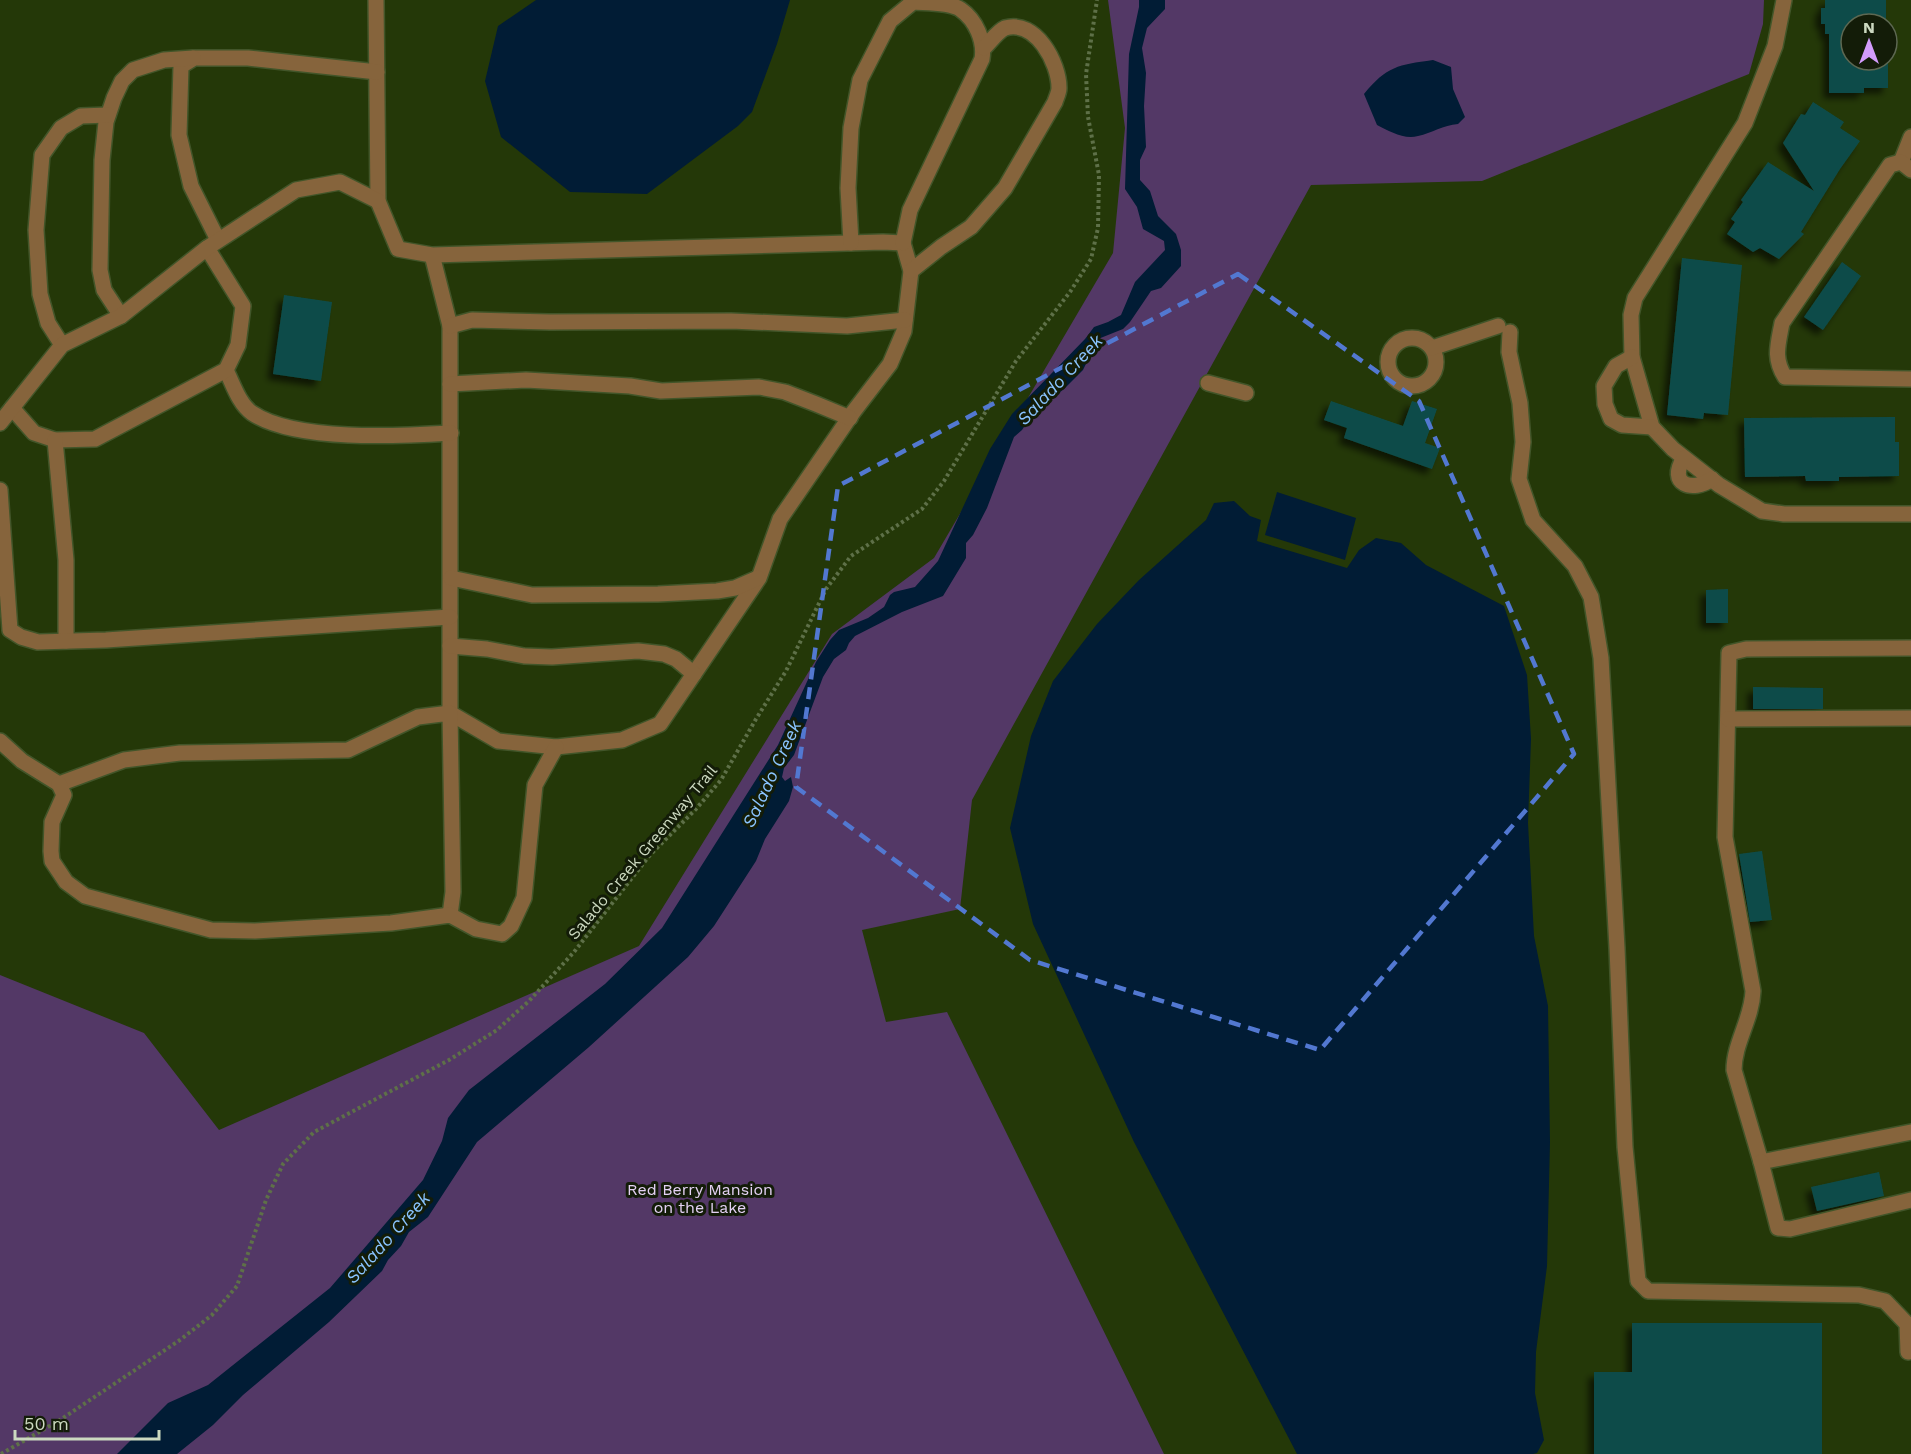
<svg xmlns="http://www.w3.org/2000/svg" width="1911" height="1454" font-family="'Work Sans',sans-serif">
  <defs>
    <filter id="shadow"><feDropShadow dx="-5.5" dy="5.5" stdDeviation="3" flood-color="#0009"/></filter>
  </defs>
  <rect width="100%" height="100%" fill="#243808"/>
  <polygon fill="#533866" points="1108,0 1764,0 1763,24 1749,74 1482,181 1311,185 972,800 960,909 862,930 886,1022 947,1012 1164,1454 0,1454 0,975 144,1033 219,1130 639,946 832,634 934,558 1113,253 1125,128"/>
  <g fill="#011c35">
    <polygon points="536,0 790,0 777,44 752,112 738,126 647,194 570,192 501,137 485,81 498,26"/>
    <polygon points="1139,0 1165,0 1165,9 1147,28 1142,48 1146,73 1144,106 1146,147 1140,160 1140,180 1150,191 1158,216 1176,234 1181,250 1181,266 1161,288 1151,291 1130,322 1123,329 1098,339 1083,370 1064,389 1033,413 1022,430 1014,437 987,508 973,535 966,543 966,558 943,596 902,612 855,636 849,643 846,650 834,659 823,677 794,755 784,768 782,777 785,781 791,777 793,787 789,801 765,839 756,861 714,926 688,957 589,1047 477,1142 428,1217 409,1232 401,1246 388,1260 382,1271 329,1322 243,1395 213,1425 177,1454 117,1454 168,1403 208,1385 330,1288 423,1180 442,1141 448,1118 469,1090 605,984 662,928 778,745 816,662 830,640 839,630 868,618 884,607 890,595 894,592 915,587 938,561 990,449 1012,414 1085,339 1094,327 1108,322 1121,315 1135,282 1165,250 1164,241 1143,229 1137,207 1125,189 1129,54 1139,7"/>
    <path d="M1433,60L1451,67L1453,89L1465,117L1458,124C1443,125 1432,133 1418,136C1404,140 1389,131 1377,125L1364,94C1387,66 1398,65 1433,60Z"/>
    <polygon points="1277,492 1356,518 1345,560 1265,535"/>
    <polygon points="1234,501 1250,516 1261,520 1257,541 1347,568 1359,550 1376,538 1401,543 1426,565 1504,606 1527,675 1531,739 1528,823 1534,936 1548,1006 1550,1142 1547,1266 1536,1352 1535,1393 1544,1440 1537,1453 1533,1454 1297,1454 1134,1142 1033,924 1010,828 1031,736 1053,681 1097,624 1139,580 1206,520 1214,503"/>
  </g>
  <g fill="#0e4c49" filter="url(#shadow)">
    <polygon points="1825,0 1886,0 1886,24 1851,24 1851,60 1888,60 1888,88 1864,88 1864,93 1829,93 1829,34 1825,34 1825,24 1821,24 1821,8 1825,8"/>
    <polygon points="1813,102 1844,122 1840,128 1860,141 1840,169 1801,232 1804,234 1779,259 1760,248 1753,252 1727,234 1735,222 1731,219 1743,202 1741,200 1768,162 1814,191 1783,143 1801,114 1805,115"/>
    <polygon points="1682,258 1742,265 1728,415 1704,413 1703,419 1667,415"/>
    <polygon points="1842,262 1861,276 1823,330 1804,317"/>
    <polygon points="284,295 332,302 321,381 273,374"/>
    <polygon points="1331,401 1403,426 1412,401 1437,409 1425,443 1440,448 1432,469 1344,438 1347,428 1324,420"/>
    <polygon points="1895,417 1895,442 1899,442 1899,476 1839,477 1839,481 1806,481 1805,476 1745,477 1744,418"/>
    <polygon points="1728,589 1728,623 1706,623 1706,590"/>
    <polygon points="1753,687 1823,688 1823,709 1753,709"/>
    <polygon points="1762,851 1772,920 1750,922 1739,854"/>
    <polygon points="1879,1172 1884,1196 1817,1211 1811,1187"/>
    <polygon points="1632,1323 1822,1323 1822,1454 1594,1454 1594,1372 1632,1372"/>
  </g>
  <g fill="none" stroke-linecap="round" stroke-linejoin="round">
    <g stroke="#425529" stroke-width="18">
      <g id="minor">
        <polyline points="376,0 378,201 398,249 432,255 883,242 903,243 911,271 904,331 890,364 854,411 780,519 759,578 660,724 622,740 556,747 498,741 450,713 450,326 432,255"/>
        <polyline points="1784,0 1775,46 1745,123 1635,298 1631,315 1632,357 1652,427 1673,449 1719,485 1762,511 1784,514 1911,514"/>
        <polyline points="1901,162 1911,137"/>
        <path d="M1911,170L1901,162L1890,165L1782,323C1778,345 1773,358 1785,377L1911,379"/>
        <polyline points="218,240 191,186 179,135 181,66 194,58 248,58 377,72"/>
        <path d="M851,243L848,188L851,128L860,80L890,21L913,2C926,3 949,2 960,9C976,20 985,41 982,59L910,210L903,243"/>
        <path d="M911,271L941,247L971,227L1005,188L1055,102C1056,98 1059,93 1059,88C1059,63 1036,19 1005,28C998,31 990,42 984,48"/>
        <polyline points="121,316 104,290 100,270 102,160 106,122 114,98 122,81 133,70 164,60 193,58"/>
        <polyline points="450,326 472,320 550,322 731,321 847,326 905,320"/>
        <polyline points="1510,332 1509,352 1520,403 1523,442 1519,479 1533,520 1575,566 1591,597 1601,658 1617,948 1625,1147 1638,1281 1648,1291 1859,1295 1885,1301 1907,1324 1908,1352"/>
        <circle cx="1412" cy="362" r="24"/>
        <polyline points="62,345 48,323 40,294 36,230 42,155 61,128 81,116 108,115"/>
        <polyline points="1432,348 1498,326"/>
        <polyline points="1632,357 1616,366 1604,386 1605,404 1611,419 1622,425 1652,427"/>
        <path d="M226,370C233,384 239,404 252,413C295,442 400,436 451,433"/>
        <polyline points="1208,383 1246,393"/>
        <polyline points="450,384 526,380 630,386 661,391 759,387 785,392 816,404 850,418"/>
        <polyline points="12,408 34,433 55,440 95,439 226,370 238,345 243,306 207,248"/>
        <polyline points="0,423 62,345 121,316 207,248 296,190 340,182 378,201"/>
        <polyline points="55,440 66,560 66,641"/>
        <path d="M1684,458C1667,484 1692,493 1712,479"/>
        <polyline points="0,490 10,630 21,637 38,642 106,640 450,617"/>
        <polyline points="451,578 532,595 658,594 717,591 735,588 758,578"/>
        <polyline points="450,646 487,649 524,656 552,657 638,651 664,654 676,659 694,674"/>
        <path d="M1911,648L1746,649L1729,653L1725,837L1753,991C1752,1019 1734,1043 1734,1070L1761,1162L1911,1132"/>
        <polyline points="1728,719 1911,718"/>
        <polyline points="0,741 22,761 59,784 124,760 180,753 348,750 418,717 450,713 453,892 450,915"/>
        <polyline points="59,784 64,795 52,822 51,851 52,861 66,882 85,896 211,930 255,931 391,923 450,915 476,929 502,934 511,926 524,898 535,785 556,747"/>
        <polyline points="1761,1162 1778,1228 1790,1229 1911,1200"/>
      </g>
    </g>
    <polyline stroke="#5e7048" stroke-width="4" stroke-dasharray="3 3" stroke-linecap="butt" points="1,1454 60,1420 180,1340 212,1315 237,1286 266,1200 283,1164 314,1132 449,1060 497,1030 529,1001 574,952 650,855 696,809 721,780 756,719 786,671 826,589 851,556 922,509 944,481 1016,361 1070,292 1091,259 1098,228 1099,175 1088,117 1086,74 1097,0"/>
    <use href="#minor" stroke="#86643c" stroke-width="15"/>
  </g>
  <path fill="none" stroke="#5278d1" stroke-width="4.5" stroke-dasharray="12 8" stroke-linejoin="round" d="M1238,274L1419,401L1574,754L1320,1050L1030,960L796,787L838,486Z"/>
  <g text-anchor="middle" stroke-width="6" stroke-linejoin="round" paint-order="stroke">
    <g font-size="16" fill="#ccd9c0" stroke="#131c08">
      <text transform="translate(642 852) rotate(-50)" y="6">Salado Creek Greenway Trail</text>
    </g>
    <g font-size="16" fill="#e4d1f4" stroke="#131c08">
      <text x="700" y="1195">Red Berry Mansion<tspan x="700" dy="18">on the Lake</tspan></text>
    </g>
    <g font-size="18" font-style="italic" fill="#8ac4ff" stroke="#131c08">
      <text transform="translate(1060 380) rotate(-47)" y="6">Salado Creek</text>
      <text transform="translate(772 774) rotate(-65)" y="6">Salado Creek</text>
      <text transform="translate(388 1238) rotate(-48)" y="6">Salado Creek</text>
    </g>
  </g>
  <g transform="translate(1869 42)"><circle r="28" fill="#131c08" stroke="#5d6852" stroke-width="1.5"/>
  <path d="M0-4.5L10 22L0 15L-10 22Z" fill="#d39cfc"/>
  <text y="-9" font-size="16" font-weight="bold" text-anchor="middle" fill="#ccd9c0">N</text>
  </g>
  <path d="M15 1430v9h144v-9" fill="none" stroke="#ccd9c0" stroke-width="3"/>
  <text x="24" y="1430" font-size="18" fill="#ccd9c0" stroke="#131c08" stroke-width="4.5" paint-order="stroke">50 m</text>
</svg>
